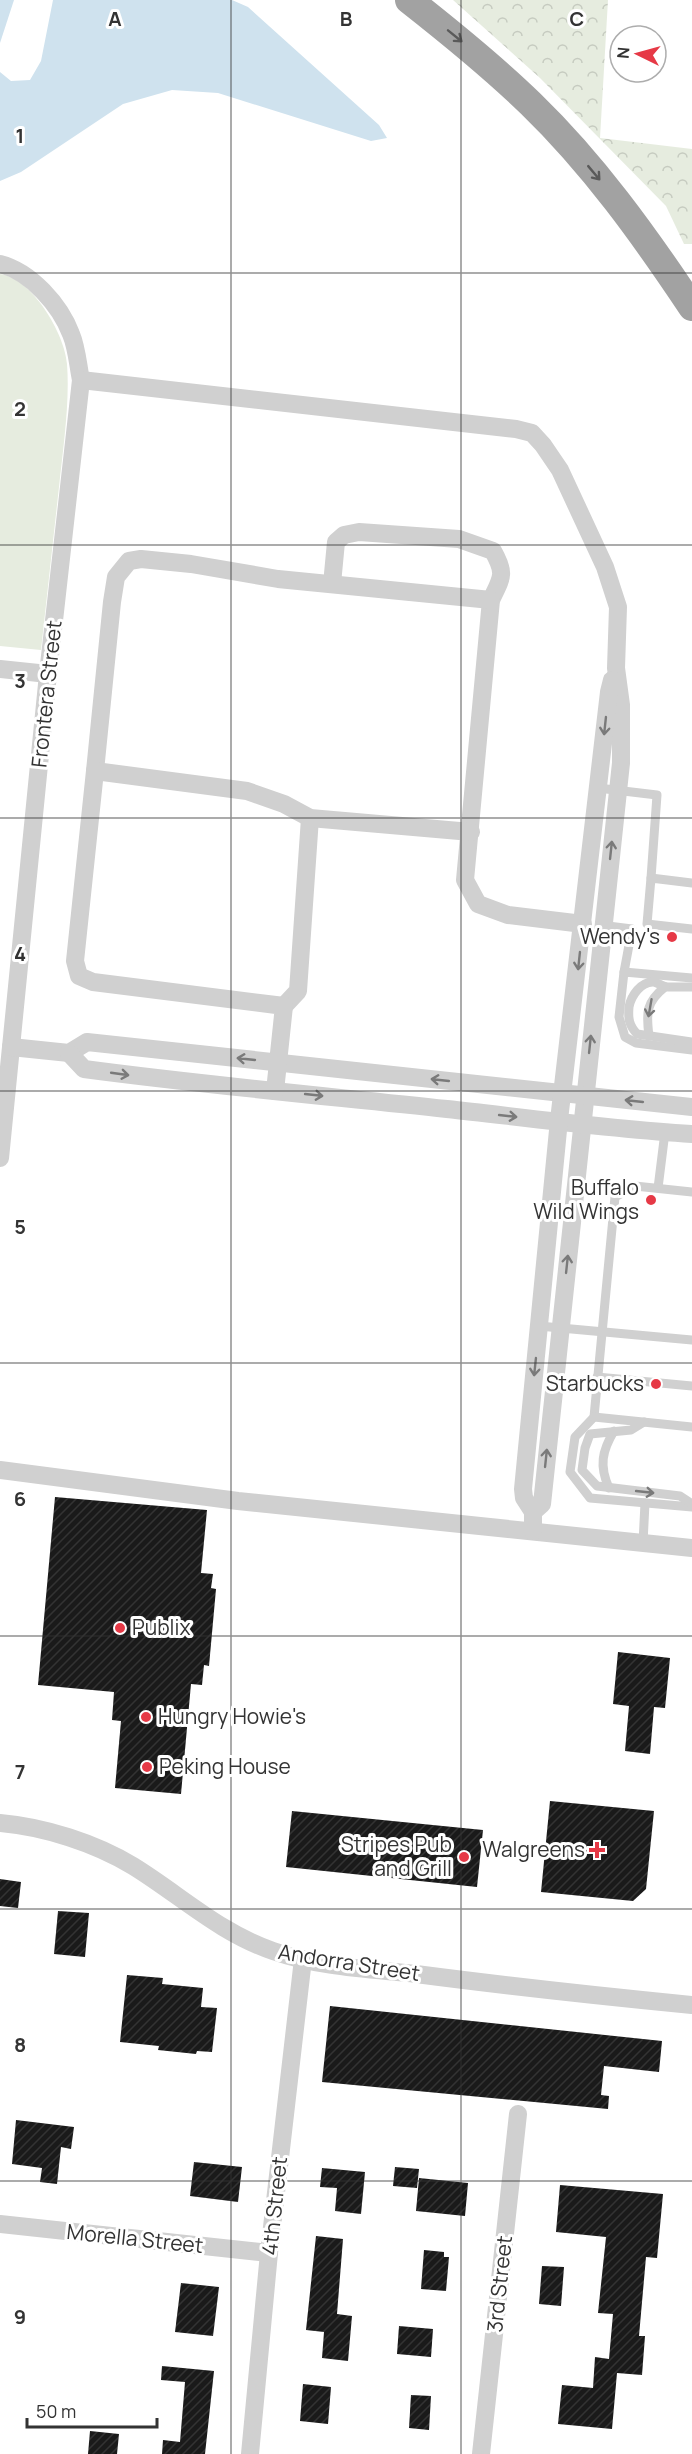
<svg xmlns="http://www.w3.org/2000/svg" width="692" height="2454" font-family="Manrope,sans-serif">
  <defs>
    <pattern id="forest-crowns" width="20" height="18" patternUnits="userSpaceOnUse" patternTransform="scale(1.5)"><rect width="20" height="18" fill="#e6ecdf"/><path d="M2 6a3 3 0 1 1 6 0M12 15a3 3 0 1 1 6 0" fill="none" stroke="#c6cbc0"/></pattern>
    <pattern id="building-hatch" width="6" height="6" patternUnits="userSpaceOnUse" patternTransform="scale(1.5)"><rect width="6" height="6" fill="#1a1a1a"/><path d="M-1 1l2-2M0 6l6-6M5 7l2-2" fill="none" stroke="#333"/></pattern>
  </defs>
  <rect width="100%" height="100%" fill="#fff"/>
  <path fill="#e6ecdf" d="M0,274C32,278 65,334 67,364C70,402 63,449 59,487C53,541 47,596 41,650L0,646Z"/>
  <polygon fill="url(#forest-crowns)" points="453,0 608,0 600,138 692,149 692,244 684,244 666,206 540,78"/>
  <g fill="#cfe2ee">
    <polygon points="0,0 14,0 0,43"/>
    <polygon points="53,0 232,0 248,7 379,125 387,138 371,141 218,93 172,90 123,104 21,172 0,181 0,72 11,81 30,80 41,61"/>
  </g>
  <g fill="url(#building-hatch)">
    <polygon points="55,1497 207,1510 201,1573 213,1574 211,1588 216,1589 209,1666 204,1665 202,1685 191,1684 181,1794 115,1788 121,1721 112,1720 114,1692 38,1685"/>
    <polygon points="618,1652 670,1658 665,1708 654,1707 650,1754 625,1751 629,1706 613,1704"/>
    <polygon points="550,1801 654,1811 646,1889 633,1901 541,1892"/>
    <polygon points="292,1811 483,1830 477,1887 286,1867"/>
    <polygon points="0,1879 21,1882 18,1908 0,1906"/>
    <polygon points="58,1911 89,1913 85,1957 54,1954"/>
    <polygon points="127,1975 163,1978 162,1984 203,1988 201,2007 217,2008 212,2052 197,2051 196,2054 158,2050 159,2046 120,2042"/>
    <polygon points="330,2006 662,2041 659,2072 604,2066 601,2095 609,2096 608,2109 322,2082"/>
    <polygon points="16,2120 74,2127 71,2149 61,2147 57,2184 40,2182 42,2168 12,2164"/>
    <polygon points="194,2162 242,2167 238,2202 190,2196"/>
    <polygon points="395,2167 419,2169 417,2188 393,2186"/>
    <polygon points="322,2168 365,2172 361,2214 335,2211 337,2188 320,2187"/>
    <polygon points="419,2178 468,2183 465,2216 416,2211"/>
    <polygon points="560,2185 663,2194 657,2258 646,2257 639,2336 645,2336 642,2375 617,2373 612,2429 558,2424 562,2385 593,2388 595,2357 609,2359 613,2314 598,2313 606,2237 556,2232"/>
    <polygon points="316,2236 343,2239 337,2314 352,2316 348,2361 322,2358 324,2332 306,2330"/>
    <polygon points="424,2250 444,2252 444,2257 449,2257 446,2291 421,2289"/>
    <polygon points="542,2266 564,2267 561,2306 539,2304"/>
    <polygon points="181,2283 219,2287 213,2336 175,2332"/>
    <polygon points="399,2326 433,2329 431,2357 397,2354"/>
    <polygon points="162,2366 214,2371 205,2454 162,2454 163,2440 180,2442 185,2382 161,2380"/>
    <polygon points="303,2384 331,2387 328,2424 300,2421"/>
    <polygon points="411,2395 431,2396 429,2430 409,2428"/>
    <polygon points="90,2431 119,2434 117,2454 88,2454"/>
  </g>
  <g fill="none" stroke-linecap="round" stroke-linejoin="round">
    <g stroke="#d0d0d0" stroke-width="9">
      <polyline points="598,788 657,795 651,878"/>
      <polyline points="692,883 651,878 647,924 692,929"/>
      <polyline points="600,925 632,929 624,972"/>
      <polyline points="692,978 624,972 619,1017 625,1037 636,1043 692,1050"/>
      <path d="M692,987C684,987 676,987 668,987C663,987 659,983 654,982C641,981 631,996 629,1007C628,1019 629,1025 637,1034L692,1042"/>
      <path d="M649,1036C646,1013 646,1002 665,987"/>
      <polyline points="658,1188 665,1132"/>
      <polyline points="692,1192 635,1186 615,1197 594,1417 575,1437 570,1472 590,1498 692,1507"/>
      <polyline points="539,1326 692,1340"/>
      <polyline points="597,1377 692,1386"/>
      <polyline points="594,1417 692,1427"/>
      <polyline points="644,1422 631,1430 590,1434 585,1448 582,1470 597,1486 680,1496 692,1504"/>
      <path d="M609,1488C599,1466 602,1451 614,1431"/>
      <polyline points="643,1543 645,1503"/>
    </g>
    <g stroke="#d0d0d0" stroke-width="18">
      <path d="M0,264C31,272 60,305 71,334C77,348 78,366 81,380L48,674L0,1158"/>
      <polyline points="81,380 516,429 532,433 543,445 560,470 605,567 618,607 616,668 621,705 621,763 542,1504 533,1512"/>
      <path d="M332,584L336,542L344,535L359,532L459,539L493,551C506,574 502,577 491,600L465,880L478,904L508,915L583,924"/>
      <polyline points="0,669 48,674"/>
      <polyline points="95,771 112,602 116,577 129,561 141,559 191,564 278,579 491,600"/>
      <polyline points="284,1006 298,991 310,818"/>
      <polyline points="11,1047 69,1053 87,1042 692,1107"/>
      <path d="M69,1053L84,1069C204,1085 326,1096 447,1109C528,1118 610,1129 692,1134"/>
      <polyline points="275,1091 284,1006 93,982 79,976 75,961 95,771 247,791 284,804 310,818 471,832"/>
      <polyline points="0,1470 238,1501 692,1548"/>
      <polyline points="533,1531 533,1512 524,1498 523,1489 559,1120 609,692 612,680"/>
      <path d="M0,1823C45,1827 95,1843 133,1866C180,1895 220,1933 273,1951C318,1967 369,1969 416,1974C508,1986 600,1996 692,2005"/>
      <polyline points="0,2224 269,2253"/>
      <polyline points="250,2454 269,2253 303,1959"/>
      <polyline points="481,2454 518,2114"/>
    </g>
    <path stroke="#a2a2a2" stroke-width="28" d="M409,0C451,33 492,66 531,104C593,164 644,235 692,307"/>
  </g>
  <defs><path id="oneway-shaft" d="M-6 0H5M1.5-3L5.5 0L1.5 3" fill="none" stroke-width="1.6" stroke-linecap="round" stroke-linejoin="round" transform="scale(1.5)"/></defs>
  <g stroke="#5a5a5a">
    <use href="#oneway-shaft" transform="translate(455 36) rotate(39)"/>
    <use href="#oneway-shaft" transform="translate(594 173) rotate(50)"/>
  </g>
  <g stroke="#7a7a7a">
    <use href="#oneway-shaft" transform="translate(605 726) rotate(96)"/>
    <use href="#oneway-shaft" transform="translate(611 850) rotate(-84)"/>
    <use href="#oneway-shaft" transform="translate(579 961) rotate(96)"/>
    <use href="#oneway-shaft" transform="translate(650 1008) rotate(100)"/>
    <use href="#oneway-shaft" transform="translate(590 1044) rotate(-84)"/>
    <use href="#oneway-shaft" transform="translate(246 1059) rotate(-174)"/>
    <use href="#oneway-shaft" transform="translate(120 1074) rotate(8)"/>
    <use href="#oneway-shaft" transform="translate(440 1080) rotate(-174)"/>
    <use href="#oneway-shaft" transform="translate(314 1095) rotate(6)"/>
    <use href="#oneway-shaft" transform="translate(634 1101) rotate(-174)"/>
    <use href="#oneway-shaft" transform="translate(508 1116) rotate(6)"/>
    <use href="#oneway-shaft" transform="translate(567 1264) rotate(-84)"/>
    <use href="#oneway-shaft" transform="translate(535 1367) rotate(96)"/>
    <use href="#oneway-shaft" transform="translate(546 1458) rotate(-84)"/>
    <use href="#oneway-shaft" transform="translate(645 1492) rotate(6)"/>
  </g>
  <path fill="none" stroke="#333" stroke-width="1.5" stroke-opacity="0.55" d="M231,0V2454M461,0V2454M0,273H692M0,545H692M0,818H692M0,1091H692M0,1363H692M0,1636H692M0,1909H692M0,2181H692"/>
  <g fill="#e63946" stroke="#fff" stroke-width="2">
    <circle cx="672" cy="937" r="6"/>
    <circle cx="651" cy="1200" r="6"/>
    <circle cx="656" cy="1384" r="6"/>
    <circle cx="120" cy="1628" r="6"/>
    <circle cx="146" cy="1717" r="6"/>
    <circle cx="147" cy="1767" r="6"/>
    <path d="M594 1841h6v6h6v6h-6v6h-6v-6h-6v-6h6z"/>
    <circle cx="464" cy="1857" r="6"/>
  </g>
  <g text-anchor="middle" stroke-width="6" stroke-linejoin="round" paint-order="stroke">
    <g font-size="21" fill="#333" stroke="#fff">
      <text transform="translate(47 694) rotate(-84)" y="7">Frontera Street</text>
      <text transform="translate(349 1963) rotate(9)" y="7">Andorra Street</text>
      <text transform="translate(275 2206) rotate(-84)" y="7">4th Street</text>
      <text transform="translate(135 2239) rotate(6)" y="7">Morella Street</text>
      <text transform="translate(500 2284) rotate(-84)" y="7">3rd Street</text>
    </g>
    <g font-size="21" fill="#333" stroke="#fff" text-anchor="end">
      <text x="660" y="944">Wendy's</text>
      <text x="639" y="1195">Buffalo<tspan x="639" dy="24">Wild Wings</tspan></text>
      <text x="644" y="1391">Starbucks</text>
      <text x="132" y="1635" text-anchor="start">Publix</text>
      <text x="158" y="1724" text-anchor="start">Hungry Howie's</text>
      <text x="159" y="1774" text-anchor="start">Peking House</text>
      <text x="452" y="1852">Stripes Pub<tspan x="452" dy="24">and Grill</tspan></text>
      <text x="585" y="1857">Walgreens</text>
    </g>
  </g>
  <g font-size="20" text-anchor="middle" font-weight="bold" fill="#333" stroke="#fff" stroke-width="6" stroke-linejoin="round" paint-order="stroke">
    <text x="115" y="26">A</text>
    <text x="346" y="26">B</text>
    <text x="577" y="26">C</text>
    <text x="20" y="143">1</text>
    <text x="20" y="416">2</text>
    <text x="20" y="688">3</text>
    <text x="20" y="961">4</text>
    <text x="20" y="1234">5</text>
    <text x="20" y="1506">6</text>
    <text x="20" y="1779">7</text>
    <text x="20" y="2052">8</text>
    <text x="20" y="2324">9</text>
  </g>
  <g transform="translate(638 54) rotate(275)"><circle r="28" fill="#ffffff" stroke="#adadad" stroke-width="1.5"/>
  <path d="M0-4.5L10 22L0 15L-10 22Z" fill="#e63946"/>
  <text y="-9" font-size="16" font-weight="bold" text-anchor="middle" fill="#333333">N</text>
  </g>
  <path d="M27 2418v9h130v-9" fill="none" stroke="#333333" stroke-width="3"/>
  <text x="36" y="2418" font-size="18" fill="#333333" stroke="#ffffff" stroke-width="4.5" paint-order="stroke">50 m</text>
</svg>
